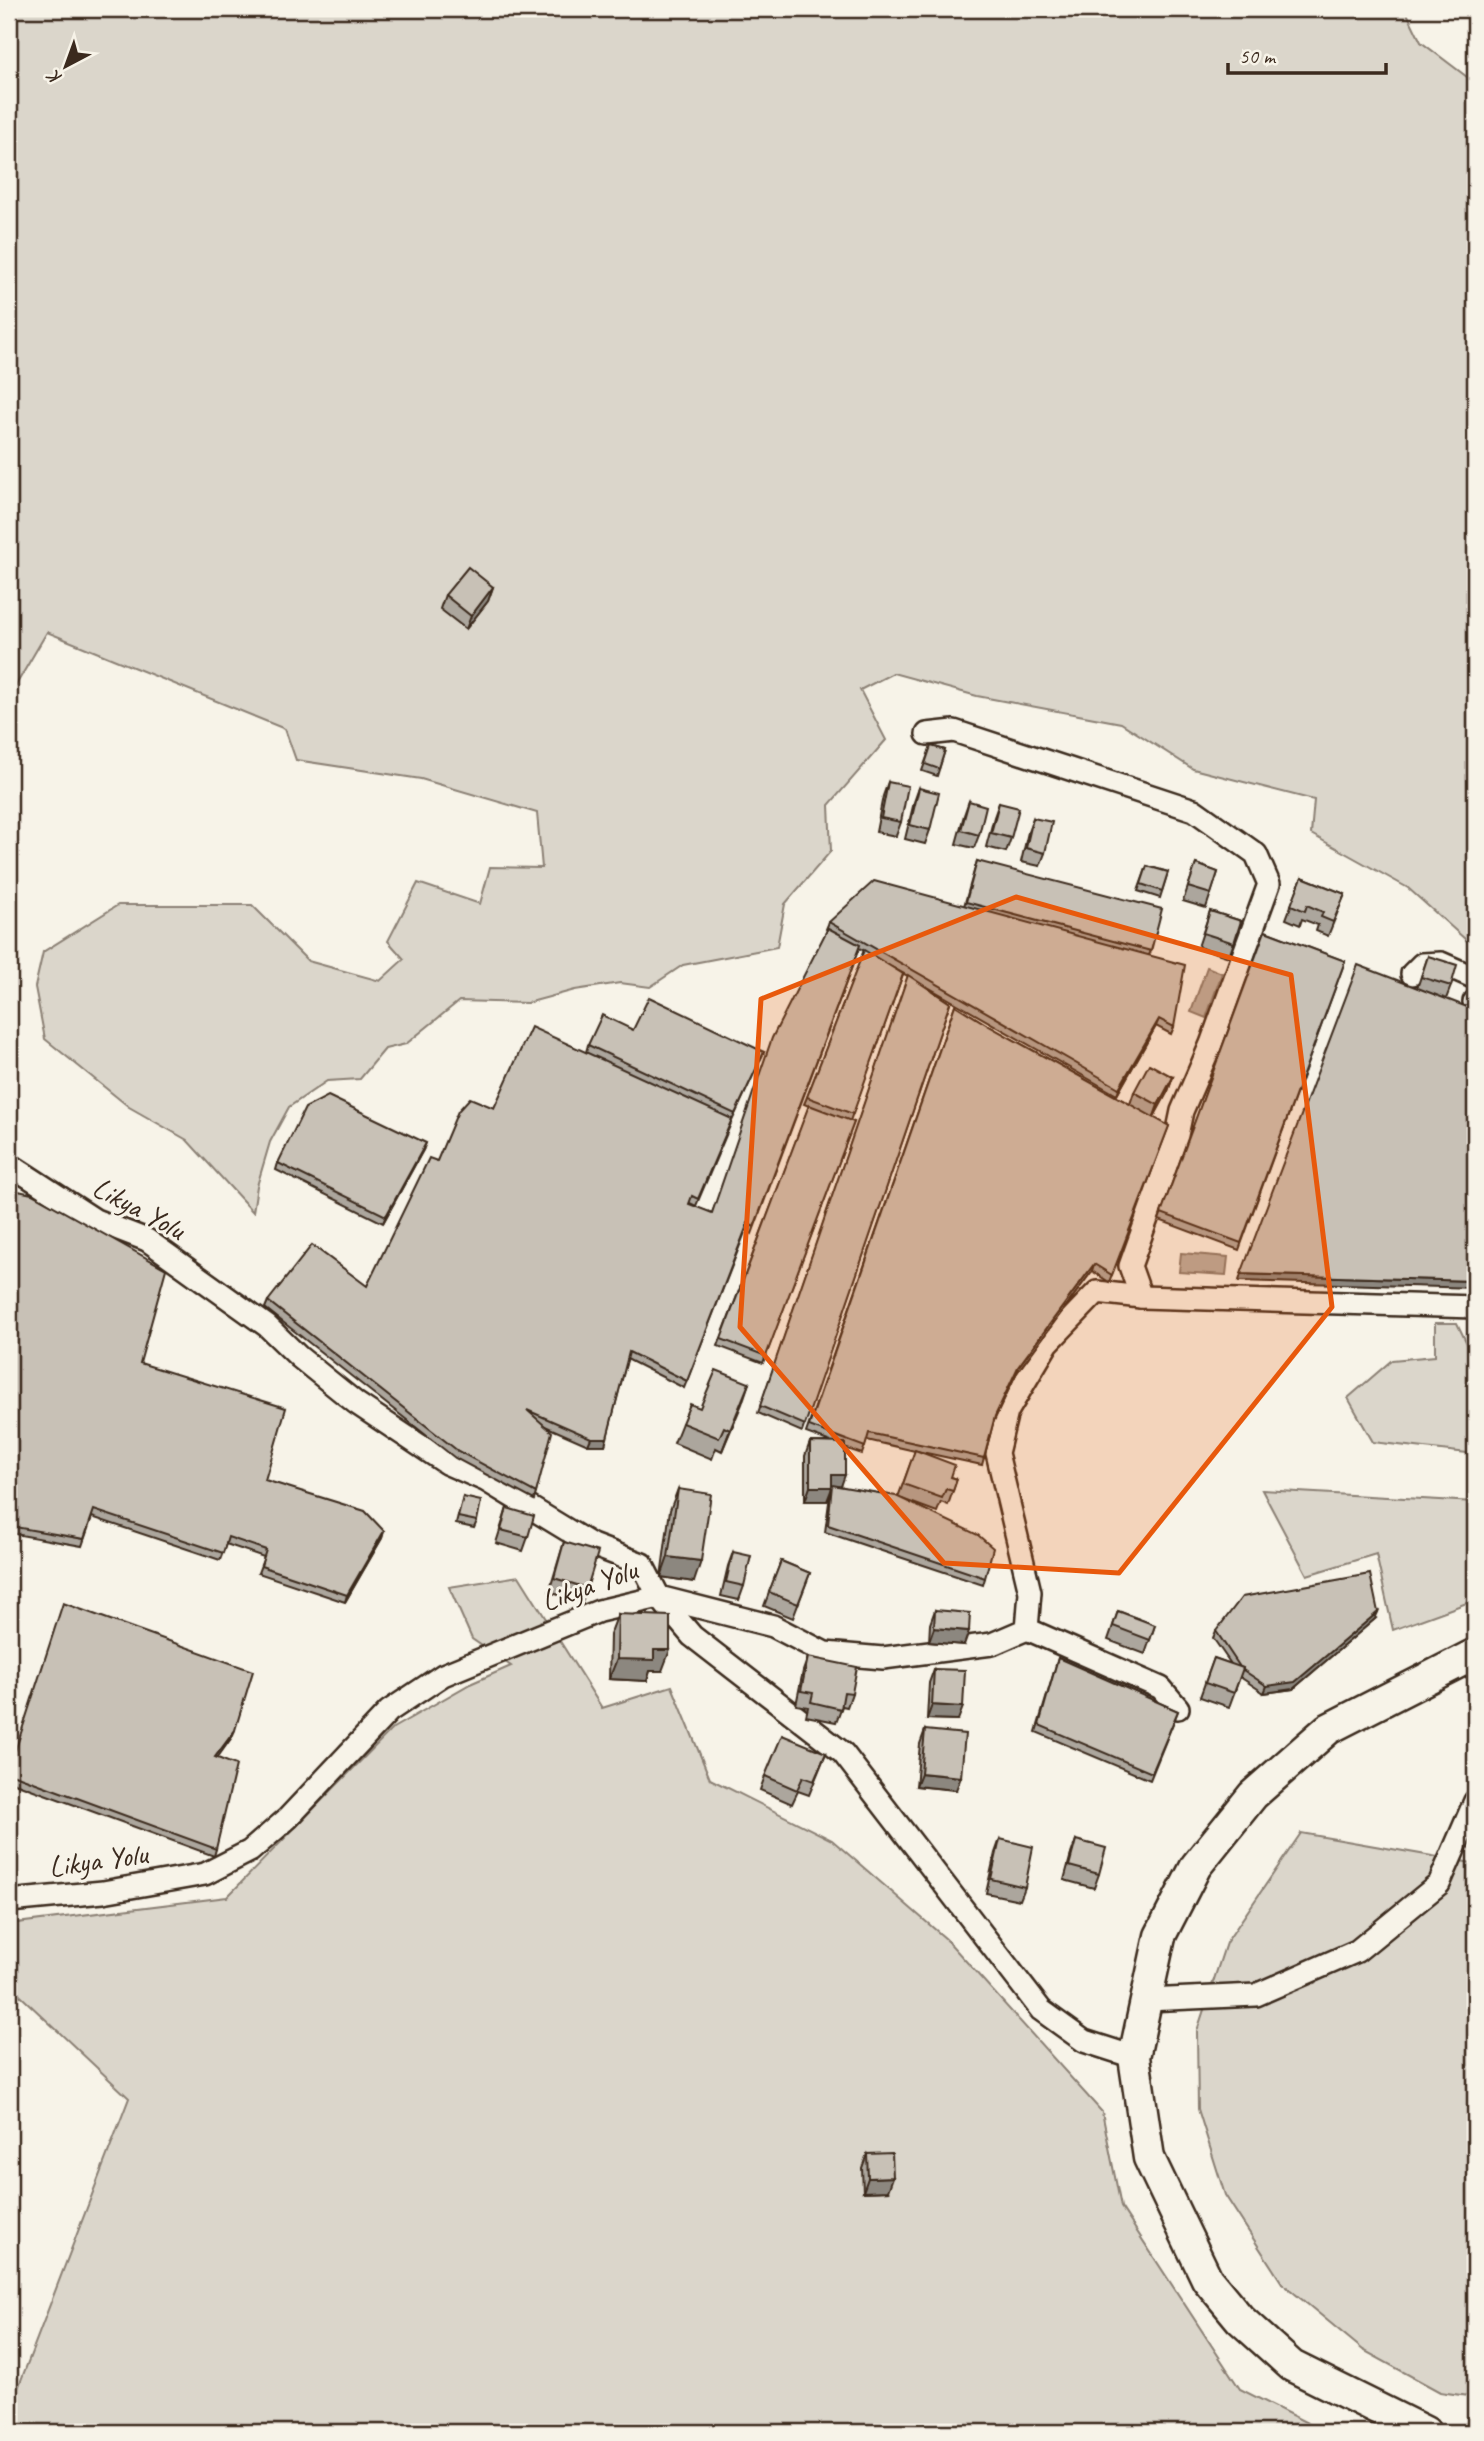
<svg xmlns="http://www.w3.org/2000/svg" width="1484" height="2441" font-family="Caveat,sans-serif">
  <rect width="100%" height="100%" fill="#f7f3e8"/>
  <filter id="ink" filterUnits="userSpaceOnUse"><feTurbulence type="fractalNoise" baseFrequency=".0143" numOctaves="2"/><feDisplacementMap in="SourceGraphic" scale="14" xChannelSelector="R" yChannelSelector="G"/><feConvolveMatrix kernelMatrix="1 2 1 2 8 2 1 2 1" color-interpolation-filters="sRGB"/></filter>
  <g filter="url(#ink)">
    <g fill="#dbd6cb" stroke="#8b8074" stroke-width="2">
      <polygon points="9,9 1405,9 1421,42 1475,83 1475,948 1408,888 1311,834 1314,800 1193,769 1121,723 977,696 893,673 860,690 886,740 829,805 831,851 785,904 777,947 683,965 650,987 620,983 575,990 527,1003 459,1001 406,1044 385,1049 360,1079 327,1081 289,1107 270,1142 257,1186 253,1212 187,1140 129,1107 45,1039 35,987 43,952 118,905 252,905 308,961 380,981 404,959 388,941 418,883 480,904 490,867 542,868 537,813 421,779 296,760 285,729 47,632 9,697"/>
      <polygon points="1435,1323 1457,1323 1475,1360 1475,1470 1467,1453 1373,1442 1348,1398 1392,1360 1435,1356"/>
      <polygon points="1262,1490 1475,1502 1475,1600 1393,1630 1376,1554 1307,1575"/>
      <polygon points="519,1576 602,1708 672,1686 710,1779 832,1840 946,1939 1102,2112 1121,2207 1240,2389 1325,2432 9,2432 9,2394 15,2396 129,2098 9,1985 9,1924 227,1897 393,1728 470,1684 511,1666 472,1639 449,1587"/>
      <polygon points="1301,1833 1472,1863 1475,1849 1475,2397 1440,2392 1363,2350 1282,2283 1225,2195 1198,2109 1197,2031 1226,1943"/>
    </g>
    <g fill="#b4aca0" stroke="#84786c" stroke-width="2">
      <polygon points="1207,967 1222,973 1206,1018 1191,1012"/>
      <polygon points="1181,1253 1228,1257 1226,1275 1179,1272"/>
    </g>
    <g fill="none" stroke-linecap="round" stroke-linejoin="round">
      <g stroke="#3b2a1e" stroke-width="26">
        <g id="minor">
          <polyline points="927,734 954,731 1194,810 1256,854 1269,884 1211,1044 1182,1111 1177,1135 1130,1266 1141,1297"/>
          <polyline points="1412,974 1422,964 1441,963 1475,978"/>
          <polyline points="1474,1002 1475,1001"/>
          <polyline points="9,1164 95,1220 147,1240 267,1326 299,1357 356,1403 446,1463 485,1480 592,1545 642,1564 659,1597 692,1636 843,1753 1041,2010 1084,2041 1134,2057"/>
          <polyline points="1027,1629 1161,1688 1178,1708"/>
          <polyline points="9,1901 103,1892 205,1874 250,1851 288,1818 389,1711 443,1675 599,1611 659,1597 773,1626 825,1653 883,1658 992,1644 1027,1629 1030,1592 997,1453 1007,1412 1048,1343 1097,1292 1141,1297 1475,1307"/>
          <polyline points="1147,2000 1256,1995 1357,1951 1439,1884 1475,1801"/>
        </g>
      </g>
      <g stroke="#3b2a1e" stroke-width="35">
        <polyline id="highway" points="1425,2432 1292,2366 1240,2319 1207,2279 1149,2158 1134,2057 1160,1936 1196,1866 1253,1795 1328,1729 1475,1654"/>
      </g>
      <use href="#minor" stroke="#f7f3e8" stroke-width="21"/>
      <use href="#highway" stroke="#f7f3e8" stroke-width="30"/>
    </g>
    <g fill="#aca69d" stroke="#3b2a1e" stroke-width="2" fill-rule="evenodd">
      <polygon points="493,587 488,601 466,629 440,609 445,595"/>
      <polygon points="931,746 945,750 937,776 922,771"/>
      <polygon points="888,782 901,822 896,836 876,832 883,796"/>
      <polygon points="919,788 930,830 925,844 905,839 914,802"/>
      <polygon points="969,801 979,835 974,848 956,844 964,815"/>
      <polygon points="999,803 1011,838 1006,852 986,847 994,817"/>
      <polygon points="1033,818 1045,853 1040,866 1021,862 1028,832"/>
      <polygon points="977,861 1151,951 1149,955 1174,1027 1171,1034 1156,1026 1117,1095 926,986 950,1003 802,1432 758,1413 908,976 891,967 903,974 850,1121 854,1122 763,1363 718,1346 809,1106 804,1104 807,1097 864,951 859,948 752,1234 746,1230 684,1388 627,1359 605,1445 588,1445 545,1426 536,1493 534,1500 455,1458 265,1308 268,1301 367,1286 437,1161 494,1108 586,1052 588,1045 633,1030 764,1052 732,1121 696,1206 690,1203 689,1205 712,1213 827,930 826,929 829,922 964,906"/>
      <polygon points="1196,864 1218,872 1206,908 1183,901"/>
      <polygon points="1147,866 1168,872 1160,898 1138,891"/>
      <polygon points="1302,877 1345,894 1328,936 1316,931 1318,925 1302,919 1300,925 1286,919"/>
      <polygon points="1210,911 1241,921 1229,957 1198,947"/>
      <polygon points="1265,931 1345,961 1239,1250 1159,1220"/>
      <polygon points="1428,956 1451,986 1446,999 1239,1281 1417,988"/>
      <path d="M955,1005L989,1026L1130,1104L1134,1092L1173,1077L1168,1091L1153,1118L1169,1126L1109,1282L1092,1271L1016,1374L994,1420L982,1465L917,1451L951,1477L957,1479L948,1505L941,1502L937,1512L902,1499L985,1578L983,1585L825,1532L830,1495L827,1501H805V1456L810,1442H831L806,1433ZM867,1440L915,1451L898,1497L841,1487L845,1448L862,1454Z"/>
      <polygon points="423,1150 383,1223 276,1170 278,1163"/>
      <polygon points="9,1189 140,1363 265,1480 384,1531 382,1538 345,1602 258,1573 264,1557 226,1544 220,1560 92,1517 82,1546 9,1533"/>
      <polygon points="749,1383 722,1451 716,1448 712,1459 674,1443 682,1423 700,1408"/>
      <polygon points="678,1489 694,1582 661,1577 670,1510"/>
      <polygon points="463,1497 477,1521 474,1528 456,1524"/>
      <polygon points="507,1508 528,1537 523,1551 496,1543"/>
      <polygon points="564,1542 587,1588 582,1602 549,1592"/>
      <polygon points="733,1552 744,1586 739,1600 721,1596 728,1566"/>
      <polygon points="781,1561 810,1573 793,1618 764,1606"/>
      <polygon points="935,1610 964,1645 929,1642 930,1624"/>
      <polygon points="1118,1611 1155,1625 1145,1654 1108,1640"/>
      <polygon points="618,1614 662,1671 650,1671 647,1681 609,1679 610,1635"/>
      <polygon points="1375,1619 1293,1689 1264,1693 1240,1677 1229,1707 1200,1697 1214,1658 1231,1664 1213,1638 1216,1631"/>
      <polygon points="808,1657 852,1693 847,1707 842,1706 836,1722 806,1716 808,1707 796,1705 803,1671"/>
      <polygon points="1058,1658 1178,1711 1150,1780 1036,1732"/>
      <polygon points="934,1669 958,1720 927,1719 929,1683"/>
      <polygon points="925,1730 956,1790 916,1786 920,1744"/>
      <polygon points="232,1737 217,1757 216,1849 214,1856 9,1781 9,1770"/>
      <polygon points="826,1753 809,1795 798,1791 792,1804 760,1790 765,1776"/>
      <polygon points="1000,1839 1025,1887 1020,1900 986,1893 995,1853"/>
      <polygon points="1076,1840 1099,1874 1094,1888 1064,1880 1071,1854"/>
      <polygon points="867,2154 888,2191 863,2192 862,2168"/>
    </g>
    <g fill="#8c877f" stroke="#3b2a1e" stroke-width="2">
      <polygon points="493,587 488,601 466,629 471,616"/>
      <polygon points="1159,1019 1156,1026 1117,1095 1119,1088"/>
      <polygon points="1173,1077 1168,1091 1153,1119 1158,1105"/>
      <polygon points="426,1143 423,1150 383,1223 386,1216"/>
      <polygon points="1094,1264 1092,1271 1016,1374 993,1423 1018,1367"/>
      <polygon points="1241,1274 1475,1281 1475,1288 1239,1281"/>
      <polygon points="749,1383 742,1404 722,1451 730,1430"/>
      <polygon points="591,1438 607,1438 605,1445 588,1445"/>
      <polygon points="832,1475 845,1475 840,1489 832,1488 827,1501 805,1501 810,1487"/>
      <polygon points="384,1531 382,1538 345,1602 347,1595"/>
      <polygon points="668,1557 701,1561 694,1582 661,1577"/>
      <polygon points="1378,1612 1375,1619 1293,1689 1264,1693 1267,1686"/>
      <polygon points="934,1628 969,1631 964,1645 929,1642"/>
      <polygon points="654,1650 670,1650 662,1671 650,1671 647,1681 609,1679 617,1659"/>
      <polygon points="932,1705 963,1707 958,1720 927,1719"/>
      <polygon points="235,1730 232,1737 213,1764 215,1757"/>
      <polygon points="921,1773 961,1777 956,1790 916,1786"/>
      <polygon points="893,2177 888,2191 863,2192 868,2178"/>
    </g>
    <g fill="#c8c1b6" stroke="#3b2a1e" stroke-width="2">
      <polygon points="468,567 493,587 471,616 445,595"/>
      <polygon points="931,746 945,750 939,769 925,764"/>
      <polygon points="888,782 908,786 901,822 881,818"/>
      <polygon points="919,788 939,793 930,830 910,825"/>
      <polygon points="969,801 986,806 979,835 961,830"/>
      <polygon points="999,803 1019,808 1011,838 991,833"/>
      <polygon points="1033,818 1052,822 1045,853 1026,848"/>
      <polygon points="977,861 1162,909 1151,951 966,902"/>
      <polygon points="1196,864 1218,872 1211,894 1188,887"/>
      <polygon points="1147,866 1168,872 1162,891 1141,884"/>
      <polygon points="1302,877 1345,894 1333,922 1321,917 1323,912 1307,905 1305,911 1291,905"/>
      <polygon points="874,881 1185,965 1174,1027 1159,1019 1119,1088 829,922"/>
      <polygon points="1210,911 1241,921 1234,943 1203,933"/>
      <polygon points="828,928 860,945 754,1227 748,1223 687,1381 629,1352 607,1438 591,1438 527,1410 552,1432 536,1493 458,1451 268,1301 312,1245 367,1286 429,1158 437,1161 458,1111 470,1098 494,1108 531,1027 732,1119 698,1199 692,1196 689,1204 712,1213 772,1038"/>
      <polygon points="1265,931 1345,961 1241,1243 1161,1213"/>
      <polygon points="864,950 903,974 853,1114 807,1097"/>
      <polygon points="1428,956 1457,965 1451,986 1421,977"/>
      <polygon points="1358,965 1475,1010 1475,1281 1241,1274"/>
      <polygon points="908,975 950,1003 805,1425 760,1406"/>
      <polygon points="649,997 764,1052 735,1114 588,1045 602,1015 633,1030"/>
      <polygon points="955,1005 989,1026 1169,1126 1112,1275 1094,1264 1018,1367 995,1416 984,1458 869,1433 865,1447 809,1426"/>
      <polygon points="1149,1064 1173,1077 1158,1105 1134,1092"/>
      <polygon points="328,1096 426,1143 386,1216 278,1163 305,1108"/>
      <polygon points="809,1105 854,1122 766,1356 721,1339"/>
      <polygon points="9,1189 32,1194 166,1269 140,1363 286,1408 265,1480 365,1511 384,1531 347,1595 261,1566 266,1550 228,1537 223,1553 94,1510 84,1539 9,1526"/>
      <polygon points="716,1370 749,1383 730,1430 724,1427 719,1438 682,1423 690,1404 700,1408"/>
      <polygon points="810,1442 845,1443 845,1475 832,1475 832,1487 810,1487"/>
      <polygon points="915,1450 955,1465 951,1477 957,1479 953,1491 946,1489 942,1498 903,1484"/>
      <polygon points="832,1485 896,1496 978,1535 993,1548 985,1578 828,1525"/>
      <polygon points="678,1489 711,1494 701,1561 668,1557"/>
      <polygon points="463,1497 481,1501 477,1521 458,1517"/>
      <polygon points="507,1508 534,1516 528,1537 501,1530"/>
      <polygon points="564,1542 598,1552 587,1588 554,1578"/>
      <polygon points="733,1552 751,1556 744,1586 726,1582"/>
      <polygon points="781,1561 810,1573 798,1604 769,1592"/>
      <polygon points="1370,1574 1378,1612 1295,1682 1267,1686 1243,1670 1243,1668 1240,1667 1216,1631 1242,1597"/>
      <polygon points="63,1603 253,1671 235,1730 215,1757 236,1765 216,1849 9,1773 9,1770"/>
      <polygon points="935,1610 970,1613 969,1631 934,1628"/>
      <polygon points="1118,1611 1155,1625 1150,1640 1113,1626"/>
      <polygon points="618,1614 670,1616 670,1650 654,1650 654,1660 617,1659"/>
      <polygon points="808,1657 857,1667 852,1693 844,1692 841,1709 811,1702 813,1693 801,1691"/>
      <polygon points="1058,1658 1178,1711 1152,1773 1039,1725"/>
      <polygon points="1214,1658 1243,1668 1234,1693 1205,1683"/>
      <polygon points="934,1669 965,1670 963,1707 932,1705"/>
      <polygon points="925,1730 965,1734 961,1777 921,1773"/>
      <polygon points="782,1735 826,1753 814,1781 803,1777 797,1790 765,1776"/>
      <polygon points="1000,1839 1033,1847 1025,1887 991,1879"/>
      <polygon points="1076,1840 1106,1848 1099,1874 1069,1866"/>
      <polygon points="892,2153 893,2177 868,2178 867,2154"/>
    </g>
  </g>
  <path fill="#e8590c" fill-opacity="0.2" stroke="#e8590c" stroke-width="5" stroke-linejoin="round" d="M1016,897L1291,975L1332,1307L1119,1573L944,1563L740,1327L761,999Z"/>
  <g text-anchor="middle" stroke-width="6" stroke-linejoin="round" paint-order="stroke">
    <g font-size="30" fill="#3b2a1e" stroke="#f7f3e8">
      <text transform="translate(139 1208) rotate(28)" y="10">Likya Yolu</text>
      <text transform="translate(589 1585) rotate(-20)" y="10">Likya Yolu</text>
      <text transform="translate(98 1860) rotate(-8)" y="10">Likya Yolu</text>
    </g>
  </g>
  <rect width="1484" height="2441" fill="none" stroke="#f7f3e8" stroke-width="35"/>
  <rect x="18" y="18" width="1449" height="2406" fill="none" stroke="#3b2a1e" stroke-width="2.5" filter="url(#ink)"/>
  <g transform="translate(66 66) rotate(221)" stroke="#f7f3e8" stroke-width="5" paint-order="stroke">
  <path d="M0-5L12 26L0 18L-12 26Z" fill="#3b2a1e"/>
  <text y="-10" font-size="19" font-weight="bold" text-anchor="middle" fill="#3b2a1e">K</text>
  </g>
  <path d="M1228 63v10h158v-10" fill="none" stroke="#3b2a1e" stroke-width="3.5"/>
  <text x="1239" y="63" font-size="21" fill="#3b2a1e" stroke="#f7f3e8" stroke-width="5" paint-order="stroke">50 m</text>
</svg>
